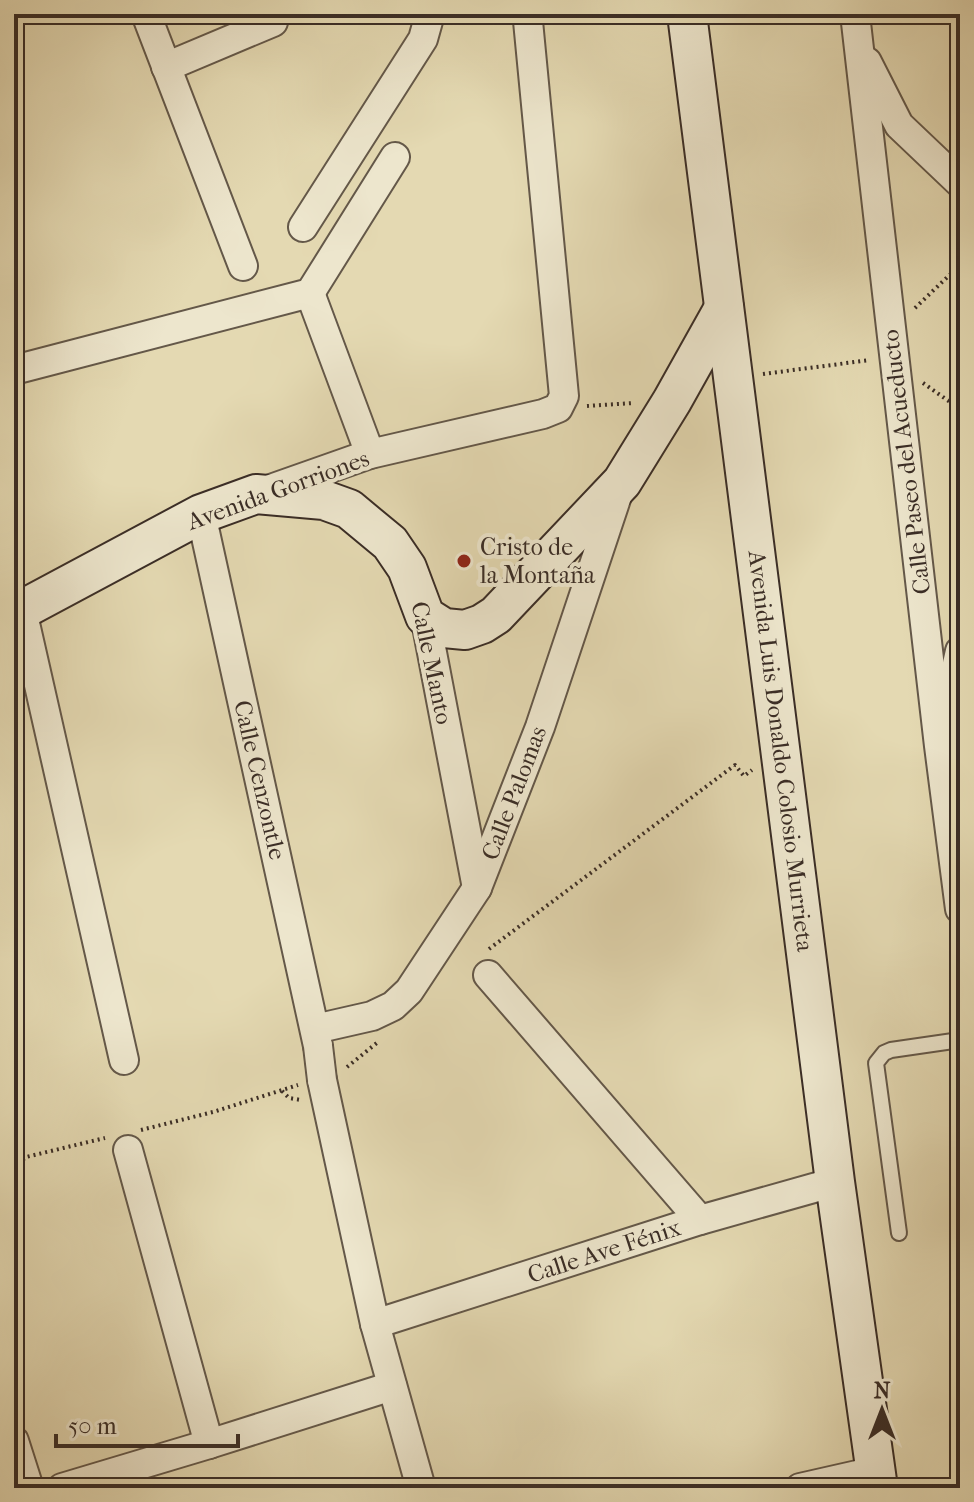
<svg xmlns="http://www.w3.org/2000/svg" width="974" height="1502" font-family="'IM FELL French Canon',serif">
  <rect width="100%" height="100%" fill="#e4d9b2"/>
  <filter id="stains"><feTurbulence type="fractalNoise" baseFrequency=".0025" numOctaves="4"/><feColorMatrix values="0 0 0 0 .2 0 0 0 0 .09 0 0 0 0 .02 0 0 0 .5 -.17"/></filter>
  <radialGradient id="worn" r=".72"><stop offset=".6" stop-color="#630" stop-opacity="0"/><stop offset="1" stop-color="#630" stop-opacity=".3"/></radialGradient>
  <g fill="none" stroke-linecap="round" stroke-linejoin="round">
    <g stroke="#645849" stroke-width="18">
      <polyline id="lane" points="899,1233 876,1063 884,1053 891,1050 960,1040"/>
    </g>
    <g stroke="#645849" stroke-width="32">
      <g id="street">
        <polyline points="146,14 243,266"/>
        <polyline points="855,14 939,746 960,909"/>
        <polyline points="867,62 899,125 960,183"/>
        <polyline points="166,67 273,22"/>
        <polyline points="303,227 423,39 430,14"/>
        <polyline points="310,293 370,454"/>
        <polyline points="14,370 310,293 395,157"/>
        <polyline points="265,491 370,454 543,414 558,408 564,396 528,21"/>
        <polyline points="201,514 318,1046"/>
        <polyline points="22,610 124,1060"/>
        <polyline points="425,616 477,888"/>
        <polyline points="944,721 960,651"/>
        <polyline points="488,975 700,1220"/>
        <polyline points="315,1029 372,1016 393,1006 409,991 477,888 540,727 619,490"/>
        <polyline points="322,1080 375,1324 421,1488"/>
        <polyline points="128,1150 209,1444"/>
        <polyline points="375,1324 700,1220 835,1182"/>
        <polyline points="14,1441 29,1488"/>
        <polyline points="62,1488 209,1444 392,1386"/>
        <polyline points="800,1488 875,1471"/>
      </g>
    </g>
    <g stroke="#3a2d26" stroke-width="42">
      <g id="secondary">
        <polyline points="687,14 835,1182 878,1488"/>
        <polyline points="14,614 201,514 256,494 324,500 349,509 390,543 407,568 425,616 444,628 465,630 482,624 496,615 622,482 672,401 724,308"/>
      </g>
    </g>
    <g stroke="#3a2d26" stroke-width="4" stroke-dasharray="2 4" stroke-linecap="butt">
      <polyline points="915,308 960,265"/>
      <polyline points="763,374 870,360"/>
      <polyline points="923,383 960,409"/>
      <polyline points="587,406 634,403"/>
      <polyline points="489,949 735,765 744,776 752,770"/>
      <polyline points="347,1067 378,1042"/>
      <polyline points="282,1091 289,1098 301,1100"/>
      <polyline points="141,1130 213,1112 298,1085"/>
      <polyline points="14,1168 26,1157 105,1138"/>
    </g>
    <use href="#lane" stroke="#ede6cd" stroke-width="14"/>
    <use href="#street" stroke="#ede6cd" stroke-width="28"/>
    <use href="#secondary" stroke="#ede6cd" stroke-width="38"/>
    <g stroke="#645849" stroke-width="32" stroke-linecap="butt">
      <polyline id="street-bridge" points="318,1046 322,1080"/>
    </g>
    <use href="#street-bridge" stroke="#ede6cd" stroke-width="28"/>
  </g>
  <circle fill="#8f2418" stroke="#ede6cd" stroke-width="3" cx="464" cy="561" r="8"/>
  <g text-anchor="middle" stroke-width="8" stroke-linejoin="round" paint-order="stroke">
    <g font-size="24" fill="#3a2d26" stroke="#ede6cd">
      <text transform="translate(906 462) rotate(-97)" y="8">Calle Paseo del Acueducto</text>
      <text transform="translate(278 490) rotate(-20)" y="8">Avenida Gorriones</text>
      <text transform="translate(432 663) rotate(78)" y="8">Calle Manto</text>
      <text transform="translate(781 751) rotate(83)" y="8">Avenida Luis Donaldo Colosio Murrieta</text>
      <text transform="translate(260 780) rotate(77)" y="8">Calle Cenzontle</text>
      <text transform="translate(514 793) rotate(-69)" y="8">Calle Palomas</text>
      <text transform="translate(604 1251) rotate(-18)" y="8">Calle Ave Fénix</text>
    </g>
    <g font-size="24" fill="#3a2d26" stroke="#ede6cd" text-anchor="start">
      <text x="480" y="555">Cristo de<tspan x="480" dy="28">la Montaña</tspan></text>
    </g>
  </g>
  <rect width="974" height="1502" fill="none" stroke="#e4d9b2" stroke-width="48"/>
  <rect x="16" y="16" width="942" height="1470" fill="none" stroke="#3a2d26" stroke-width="4"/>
  <rect x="24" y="24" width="926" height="1454" fill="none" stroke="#3a2d26" stroke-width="2"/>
  <g transform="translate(882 1410)" stroke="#ede6cd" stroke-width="6" paint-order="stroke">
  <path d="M0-6L14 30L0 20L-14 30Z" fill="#3a2d26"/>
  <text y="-12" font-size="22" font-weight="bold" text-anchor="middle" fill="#3a2d26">N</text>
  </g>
  <path d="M56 1434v12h182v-12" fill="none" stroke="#3a2d26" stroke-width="4"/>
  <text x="68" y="1434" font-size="24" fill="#3a2d26" stroke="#ede6cd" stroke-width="6" paint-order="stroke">50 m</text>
  <rect width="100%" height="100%" filter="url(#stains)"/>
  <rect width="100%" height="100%" fill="url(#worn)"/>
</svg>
